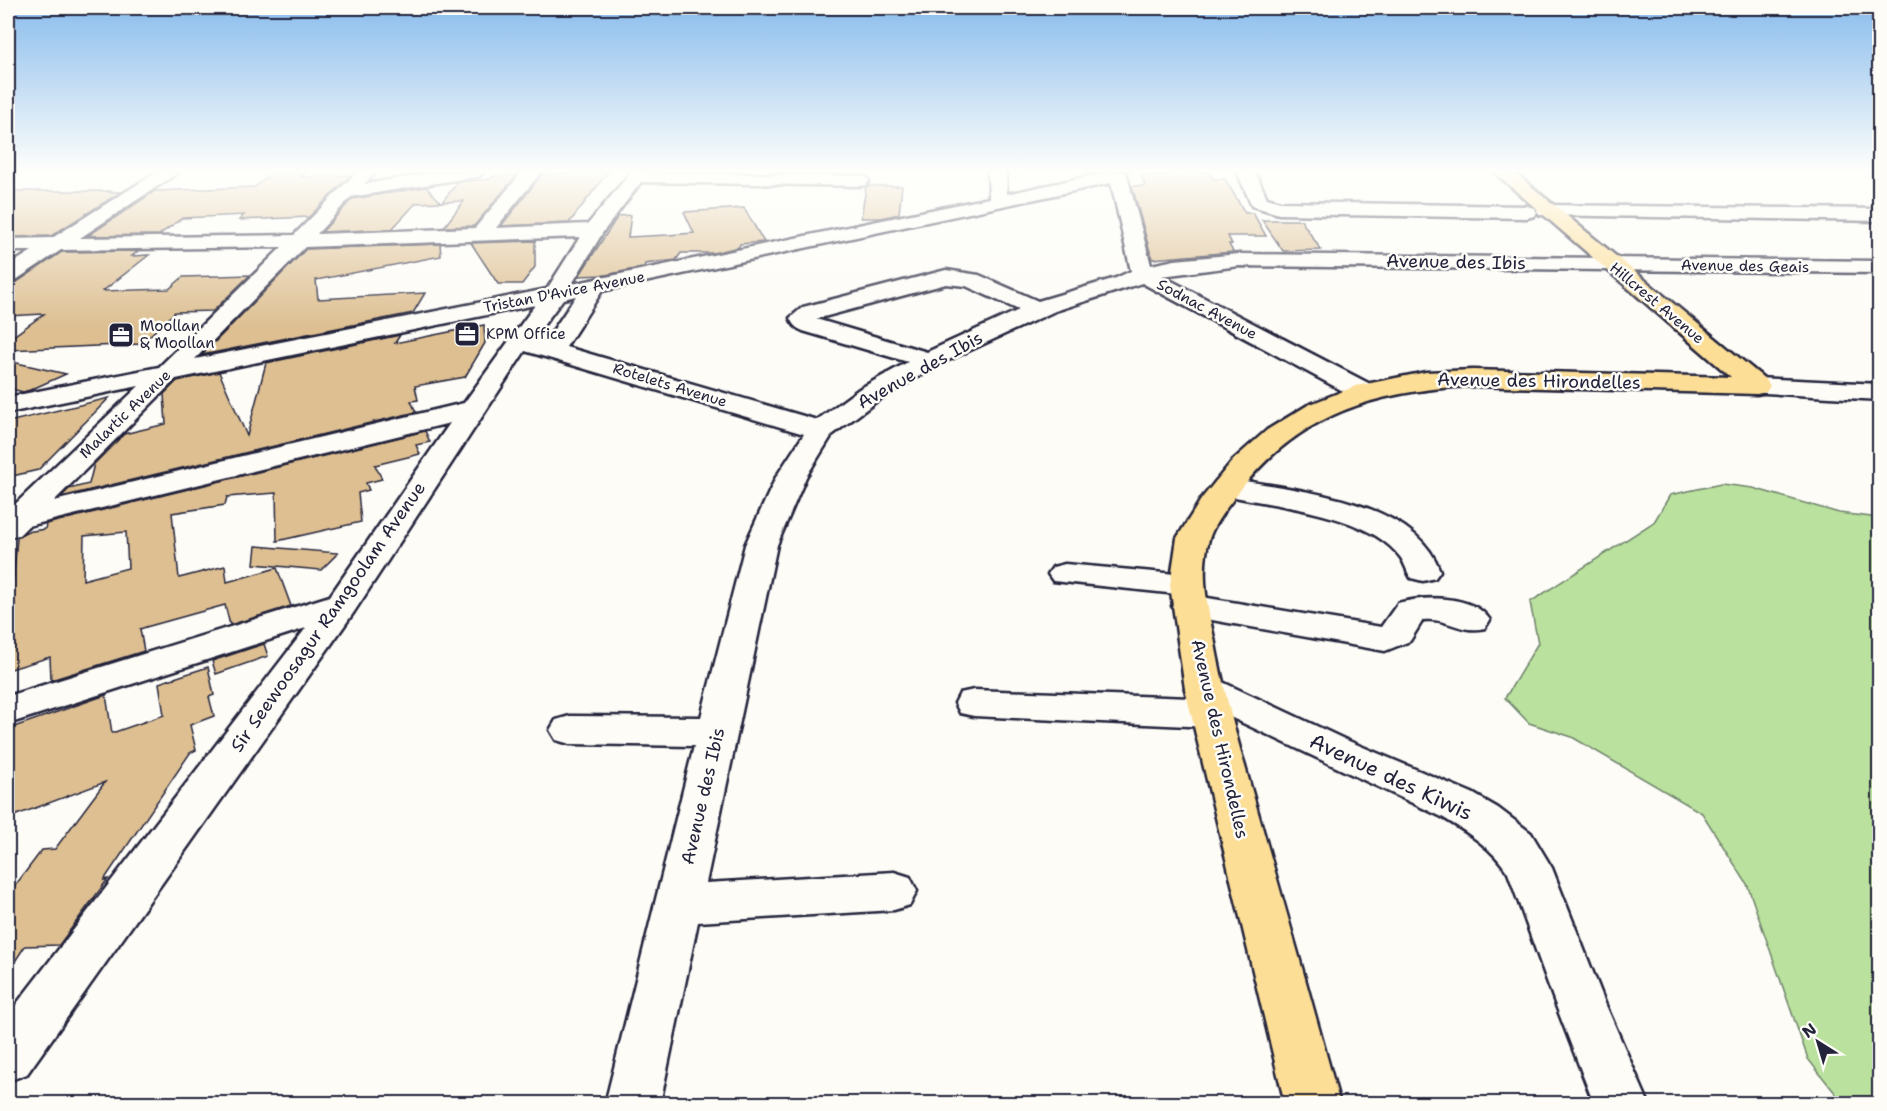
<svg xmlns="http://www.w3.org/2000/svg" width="1887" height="1111" font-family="'Shantell Sans',sans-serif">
  <rect width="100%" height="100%" fill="#fdfcf7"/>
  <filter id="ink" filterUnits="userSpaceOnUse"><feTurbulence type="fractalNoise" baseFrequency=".0167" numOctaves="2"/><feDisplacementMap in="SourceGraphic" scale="12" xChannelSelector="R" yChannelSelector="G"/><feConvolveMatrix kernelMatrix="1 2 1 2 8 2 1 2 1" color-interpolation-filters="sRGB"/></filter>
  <g filter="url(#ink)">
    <polygon fill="#bae19d" stroke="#6e826c" stroke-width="1.5" points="1721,484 1753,488 1839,513 1879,518 1879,1103 1843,1103 1808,1059 1747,884 1702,813 1572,737 1529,723 1505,698 1538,643 1530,602 1654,522 1670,495"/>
    <g fill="#ddbf91" stroke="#22223b" stroke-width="1.5" fill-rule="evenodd">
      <polygon points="273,172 306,172 301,177 351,175 309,217 239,220 244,215 182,218 159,235 88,236 155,191 255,187"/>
      <polygon points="575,172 608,172 569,223 501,226 542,175"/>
      <polygon points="1167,172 1208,172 1213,179 1225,179 1245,213 1253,213 1266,236 1228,236 1232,244 1229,244 1233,252 1152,259 1132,186 1145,186 1141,175 1168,175"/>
      <polygon points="517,175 474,226 444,227 464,201 442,202 458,182 491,179 493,176"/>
      <polygon points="868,186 902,186 899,214 881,218 861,218 866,187"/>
      <polygon points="426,187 441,202 416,203 392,229 322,232 352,199"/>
      <polygon points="8,191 111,191 108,192 121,192 51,236 8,237"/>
      <polygon points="744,208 764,242 740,244 739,247 713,253 681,253 676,260 645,264 644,267 606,275 579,276 618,216 631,215 628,237 668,235 694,233 684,212"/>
      <polygon points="1262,220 1301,220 1321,250 1283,251"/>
      <polygon points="535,241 535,267 522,284 498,284 471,243"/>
      <polygon points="440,244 441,256 316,280 318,299 425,293 413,313 202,355 306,249"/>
      <polygon points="138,251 132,256 149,255 103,291 169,289 183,277 250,275 213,311 175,312 141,344 8,350 8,340 44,314 8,316 8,283 17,282 62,252"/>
      <polygon points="484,325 485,343 465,377 415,386 418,400 411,401 416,412 61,497 69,489 89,484 94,464 124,434 166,424 164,394 177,381 219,372 247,436 266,363 400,335 395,343"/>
      <polygon points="8,361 66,374 30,390 23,392 8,388"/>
      <polygon points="109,398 38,470 8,477 8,422"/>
      <path d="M425,431L430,442L416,445L420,454L375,465L382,479L366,483L369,490L358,493L361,522L277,541L276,493L227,497L225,505L172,513L179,578L225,566L227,582L277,568L291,606L230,625L225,605L146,627L140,629L144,651L51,680L50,657L8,670V597L12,596L17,538L26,532L45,529L46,524ZM126,532L128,568L83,580L84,536Z"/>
      <polygon points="256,546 338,553 321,570 254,564"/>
      <polygon points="264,644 268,656 216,674 212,661"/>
      <polygon points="208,667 214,695 209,697 214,716 190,725 196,750 190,753 104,880 108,879 59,945 25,946 8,972 8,895 42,850 55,849 105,782 14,816 12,783 10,784 10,776 8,777 8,729 106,695 112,733 164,715 159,683"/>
    </g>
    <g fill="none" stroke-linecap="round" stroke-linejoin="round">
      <g stroke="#22223b" stroke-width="5">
        <g id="minor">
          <path d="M157,172H179L80,238L294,235L357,172H376L364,184L440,172H483L480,176L474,177L351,197L317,234L475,228L522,172H541L496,228L588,224L631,172L860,176L866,177L869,181L866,185L860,186L641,182L603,232L572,284L989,198L988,172H1006L1007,194L1108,172H1126L1151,265L1175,260L1239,254L1880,261V273L1239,266L1162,276L1374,386L1378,392L1374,398L1365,400L1356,398L1142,283L1055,311L938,365L877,401L832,435L806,477L777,545L706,883L894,872L910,877L917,891L910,905L894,910L698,922L660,1104H605L694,746L570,744L556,740L550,730L556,720L570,716L701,717L745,545L776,477L804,434L525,351L354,612L27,1074L8,1081V1015L306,628L8,724V696L330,596L450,423L28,526L19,535L8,537V511L139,386L8,413V397L159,367L282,247L61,250L16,280L8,281V266L32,251H8V239L52,238ZM1111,183L1131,271L1116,278L1038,301L979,275L946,270L803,307L790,318C793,325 796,328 803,331L908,362L859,389L817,420L566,347L602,291ZM580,237L547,289L195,359L305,247ZM946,284L966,286L1019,310L927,352L816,319ZM576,296L546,341L534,338L563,299ZM535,305L464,403L54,501L176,379Z"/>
          <polygon points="1237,172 1255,172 1267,198 1280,202 1527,206 1534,208 1537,212 1534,216 1527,218 1279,214 1252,206"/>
          <polygon points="1547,205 1880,209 1880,221 1540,215 1537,211 1540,207"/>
          <polygon points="1757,378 1880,384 1880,400 1748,392 1744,386 1748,380"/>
          <path d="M1227,478C1292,490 1415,498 1440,571L1435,578L1423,581L1411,578C1407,572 1405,564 1401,558C1367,511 1268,506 1216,493L1212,487L1216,481Z"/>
          <polygon points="1065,564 1187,575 1199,578 1204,585 1199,592 1187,595 1053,581 1048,574 1053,567"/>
          <path d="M1190,595L1381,627L1398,603C1424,596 1473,594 1490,620L1485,628C1460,634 1447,617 1423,620L1410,641L1385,651L1178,614L1172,606L1178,598Z"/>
          <path d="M1204,676L1218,680L1344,739L1472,793L1498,808L1531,833L1552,868L1605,1003L1649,1104H1594L1555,1003L1508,873C1493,848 1467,832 1442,817L1228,716L1224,723L1210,727L974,716L960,713L955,703L960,693L974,690L1191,698L1185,689L1190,680Z"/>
        </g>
      </g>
      <g stroke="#22223b" stroke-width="5">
        <path id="major" d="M1494,172H1514L1766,380L1770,386L1766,392L1757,394L1473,386C1378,390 1298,413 1238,493C1228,506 1214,523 1209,539C1200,572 1207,606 1214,638C1225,701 1244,762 1261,823C1288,917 1314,1010 1340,1104H1285L1185,689L1170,585L1177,538L1202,498L1233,460L1267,430L1308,405L1356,386L1426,372L1473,370L1731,377Z"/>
      </g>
      <use href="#minor" fill="#fdfcf7" fill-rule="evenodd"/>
      <use href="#major" fill="#fcde96" fill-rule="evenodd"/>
    </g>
  </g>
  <linearGradient id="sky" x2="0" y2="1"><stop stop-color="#89bced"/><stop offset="0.52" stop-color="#fefefb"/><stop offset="1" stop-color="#fefefb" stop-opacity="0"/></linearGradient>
  <rect width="1887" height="328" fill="url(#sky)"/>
  <defs>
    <g id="office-square" transform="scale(1.35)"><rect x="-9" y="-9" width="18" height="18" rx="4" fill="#22223b" stroke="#fdfcf7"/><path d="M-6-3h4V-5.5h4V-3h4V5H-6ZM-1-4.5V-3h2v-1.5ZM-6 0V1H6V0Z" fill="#fff"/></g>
  </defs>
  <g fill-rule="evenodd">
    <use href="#office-square" x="467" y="334"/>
    <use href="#office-square" x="121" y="335"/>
  </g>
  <g text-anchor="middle" stroke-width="5" stroke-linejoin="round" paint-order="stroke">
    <g font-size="15" fill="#22223b" stroke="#fdfcf7">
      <text transform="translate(1745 266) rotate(1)" y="5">Avenue des Geais</text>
      <text transform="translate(564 292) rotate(-11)" y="5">Tristan D'Avice Avenue</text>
      <text transform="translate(1657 303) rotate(40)" y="5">Hillcrest Avenue</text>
      <text transform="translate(1207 309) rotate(28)" y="5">Sodnac Avenue</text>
      <text transform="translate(670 385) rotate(17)" y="5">Rotelets Avenue</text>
      <text transform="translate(125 414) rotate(-44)" y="5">Malartic Avenue</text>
    </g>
    <g font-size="15" fill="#22223b" stroke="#fdfcf7" text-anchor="start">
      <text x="140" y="331">Moollan<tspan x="140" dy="17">&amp; Moollan</tspan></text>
      <text x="486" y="339">KPM Office</text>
    </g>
    <g font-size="18" fill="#22223b" stroke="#fdfcf7">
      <text transform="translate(1456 262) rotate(1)" y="6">Avenue des Ibis</text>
      <text transform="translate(920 370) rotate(-29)" y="6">Avenue des Ibis</text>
      <text transform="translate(1539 381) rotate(1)" y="6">Avenue des Hirondelles</text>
      <text transform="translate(328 617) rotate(-55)" y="6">Sir Seewoosagur Ramgoolam Avenue</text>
      <text transform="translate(1220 739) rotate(77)" y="6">Avenue des Hirondelles</text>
      <text transform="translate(703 796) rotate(-77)" y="6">Avenue des Ibis</text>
    </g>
    <g font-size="21" fill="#22223b" stroke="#fdfcf7">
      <text transform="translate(1391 777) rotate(25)" y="7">Avenue des Kiwis</text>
    </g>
  </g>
  <rect width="1887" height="1111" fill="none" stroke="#fdfcf7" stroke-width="30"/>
  <rect x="15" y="15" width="1857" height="1081" fill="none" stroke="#22223b" stroke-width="2" filter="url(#ink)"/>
  <g transform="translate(1818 1042) rotate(323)" stroke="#fdfcf7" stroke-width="4.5" paint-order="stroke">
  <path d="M0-4.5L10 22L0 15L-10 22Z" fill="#22223b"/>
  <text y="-9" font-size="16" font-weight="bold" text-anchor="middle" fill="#22223b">N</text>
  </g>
</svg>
